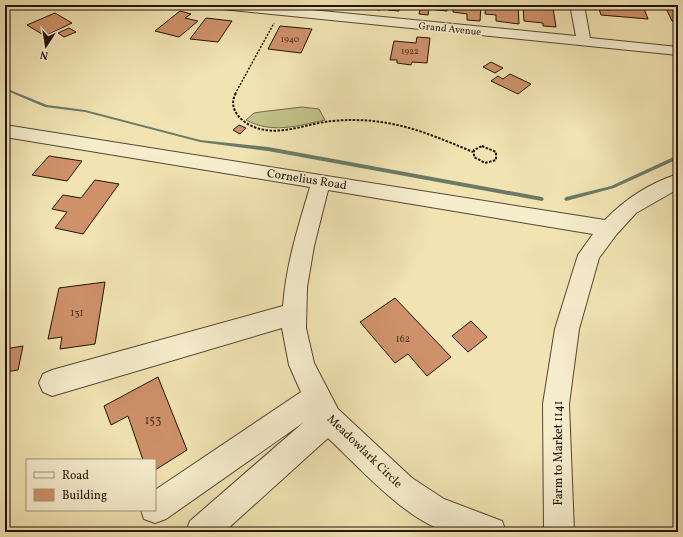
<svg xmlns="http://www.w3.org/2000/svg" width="683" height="537" font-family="Vollkorn,serif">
  <rect width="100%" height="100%" fill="#f1e3b2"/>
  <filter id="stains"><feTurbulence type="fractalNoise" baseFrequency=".005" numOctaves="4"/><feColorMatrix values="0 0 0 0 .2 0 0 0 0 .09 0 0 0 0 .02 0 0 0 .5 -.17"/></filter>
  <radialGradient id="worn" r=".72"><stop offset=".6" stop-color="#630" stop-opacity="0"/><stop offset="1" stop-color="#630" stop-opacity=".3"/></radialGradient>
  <path fill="#c1c188" stroke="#706a47" d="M302,107L319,109L325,120C297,126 272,134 246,120L254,113L260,112Z"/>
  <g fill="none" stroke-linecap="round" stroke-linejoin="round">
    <g fill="#6a7a67" fill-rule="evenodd">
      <polygon points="5,88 47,105 85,110 200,140 268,147 542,197 544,199 542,201 268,151 200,142 85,112 45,107 5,90"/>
      <polygon points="678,155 678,159 614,188 566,201 564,199 566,197 611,186"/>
    </g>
  </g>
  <g fill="#ce916a" stroke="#201306">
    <polygon points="364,5 381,5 380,10 363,8"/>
    <polygon points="390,5 416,5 415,9 400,8 399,11 388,10"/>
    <polygon points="421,5 448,5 447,11 429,9 428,15 419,14"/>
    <polygon points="453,5 481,5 480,21 467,20 467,14 453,12"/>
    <polygon points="486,5 518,5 519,24 496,21 496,15 485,14"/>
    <polygon points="523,5 553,8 556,27 543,26 543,23 524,21"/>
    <polygon points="610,5 643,6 648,19 601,15 599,9 611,10"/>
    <polygon points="666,8 678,9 678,22 672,21"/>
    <polygon points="180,11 191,14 185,18 198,21 179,37 155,31"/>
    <polygon points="55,13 72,23 45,36 27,25"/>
    <polygon points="206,18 232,21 218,42 190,39"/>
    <polygon points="280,26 312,29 301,53 268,49"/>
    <polygon points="69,28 76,32 64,37 58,33"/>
    <polygon points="417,37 430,38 427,63 412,62 411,65 397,63 397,60 390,60 394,41 416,43"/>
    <polygon points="491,62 503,68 495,73 483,67"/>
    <polygon points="510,74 531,84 518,94 491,81 498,76 503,79"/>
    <polygon points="239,125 246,128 240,134 233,130"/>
    <polygon points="49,156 82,161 67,181 32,175"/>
    <polygon points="95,180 119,184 83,234 55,228 67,212 52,209 63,195 81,198"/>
    <polygon points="105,282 95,344 60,349 62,337 48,339 59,288"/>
    <polygon points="395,298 451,357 427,376 408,354 395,363 360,322"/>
    <polygon points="471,321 487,337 468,352 452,336"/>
    <polygon points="23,346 18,370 5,372 5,349"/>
    <polygon points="158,377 187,450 155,470 155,460 143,460 128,416 111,425 104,406"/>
  </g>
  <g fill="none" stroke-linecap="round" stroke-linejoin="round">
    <g stroke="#544731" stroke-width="2">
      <g id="minor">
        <polygon points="215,5 261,5 576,36 570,5 584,5 590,38 678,47 678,55 222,9"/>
        <path d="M5,125L605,220C625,199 650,183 678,174V189L636,213L616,235L599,258L579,329L569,404L574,532H544L543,404L555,329L578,255L593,234L328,190L314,246L307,287L306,328L314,363L338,409L412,478L444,499L502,521L506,532C489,532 469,535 451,532C411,526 357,465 328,438L224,532H186L190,521L304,422L166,519L155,523L144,519L141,510H155V490L301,392L289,365L282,328L52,396L43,392L39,383L43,374L52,370L283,306C286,265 298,227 310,187L5,137Z"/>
      </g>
    </g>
    <polyline stroke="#201306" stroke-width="1.5" stroke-dasharray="2 1.5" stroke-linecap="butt" points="235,94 274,23"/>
    <g stroke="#201306" stroke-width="2" stroke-dasharray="2.5 1.5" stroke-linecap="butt">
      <path d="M236,93C226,110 244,125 260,129C284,135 309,123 332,121C388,116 423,131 473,152"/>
      <polygon points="482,146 496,152 496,160 485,163 474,157 474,150"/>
    </g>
    <use href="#minor" fill="#f6edcd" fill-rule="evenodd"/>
  </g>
  <g text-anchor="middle" stroke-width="3.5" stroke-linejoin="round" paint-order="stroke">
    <g font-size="9" fill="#4c321f">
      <text x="290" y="42">1940</text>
      <text x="410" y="54">1922</text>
    </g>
    <g font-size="10" fill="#201306" stroke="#f6edcd">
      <text transform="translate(450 28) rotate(6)" y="4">Grand Avenue</text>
    </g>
    <g font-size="10" fill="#4c321f">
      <text x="77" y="316">131</text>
      <text x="403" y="342">162</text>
    </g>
    <g font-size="12" fill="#201306" stroke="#f6edcd">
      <text transform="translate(307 179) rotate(9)" y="4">Cornelius Road</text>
      <text transform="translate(365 451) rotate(44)" y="4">Meadowlark Circle</text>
      <text transform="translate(558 453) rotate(-90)" y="4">Farm to Market 1141</text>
    </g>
    <g font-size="12" fill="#4c321f">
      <text x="153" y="424">153</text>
    </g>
  </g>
  <rect width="683" height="537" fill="none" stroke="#f1e3b2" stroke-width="20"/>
  <rect x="6" y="6" width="671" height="525" fill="none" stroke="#201306" stroke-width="2"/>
  <rect x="10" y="10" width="663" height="517" fill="none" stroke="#201306"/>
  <rect x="26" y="459" width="130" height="52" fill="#f6edcd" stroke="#a0967d"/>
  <rect x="34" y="472" width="20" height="6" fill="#f6edcd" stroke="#a0967d"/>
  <text x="62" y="479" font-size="12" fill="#201306">Road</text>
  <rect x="34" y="489" width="20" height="12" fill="#ce916a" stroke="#a0967d"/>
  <text x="62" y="499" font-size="12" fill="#201306">Building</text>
  <g transform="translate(46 46) rotate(192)" stroke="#f6edcd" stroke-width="3" paint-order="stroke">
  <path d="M0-3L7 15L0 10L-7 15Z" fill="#201306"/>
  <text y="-6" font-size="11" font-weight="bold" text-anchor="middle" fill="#201306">N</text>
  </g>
  <rect width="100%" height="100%" filter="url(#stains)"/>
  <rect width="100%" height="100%" fill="url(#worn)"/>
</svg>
